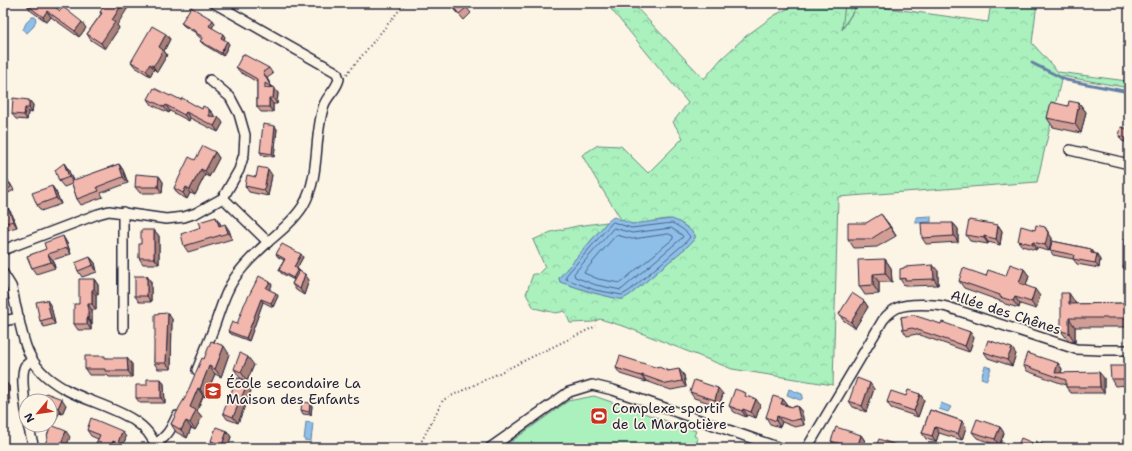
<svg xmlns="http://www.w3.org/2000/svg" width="1132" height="451" font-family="'Shantell Sans',sans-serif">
  <defs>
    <pattern id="grass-dots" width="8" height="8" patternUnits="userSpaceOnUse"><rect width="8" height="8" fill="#aaf1be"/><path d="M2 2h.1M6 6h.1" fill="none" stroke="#92cea4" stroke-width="1.8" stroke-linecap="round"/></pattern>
    <pattern id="forest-crowns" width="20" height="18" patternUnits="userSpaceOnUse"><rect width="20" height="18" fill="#aaf1be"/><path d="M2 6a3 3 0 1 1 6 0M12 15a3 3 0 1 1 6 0" fill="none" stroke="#92cea4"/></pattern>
  </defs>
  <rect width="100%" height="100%" fill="#fcf5e5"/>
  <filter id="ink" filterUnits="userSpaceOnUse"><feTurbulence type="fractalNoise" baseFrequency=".025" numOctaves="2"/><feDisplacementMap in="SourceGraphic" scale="8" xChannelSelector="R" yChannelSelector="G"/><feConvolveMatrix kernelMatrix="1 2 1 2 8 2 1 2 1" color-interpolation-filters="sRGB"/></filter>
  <g filter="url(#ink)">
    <polygon fill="url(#grass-dots)" stroke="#668a7c" points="845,3 858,3 841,31"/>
    <path fill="url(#forest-crowns)" stroke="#668a7c" d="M606,3H632L704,79L721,59L746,36L775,15L791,7L795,3H845L842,30L858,4L988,22L991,3H1037L1032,43L1058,72L1127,81L1129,70V88L1062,76L1037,182L838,197L833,385L732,369L626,327L600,319L593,322L570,323L565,311L556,313L534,308L526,294L533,274H538L545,267L533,240L551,232L577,226L607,222L559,278L560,282L594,293L619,299H623L631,294L689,245L695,238V235C689,228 679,220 669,219C656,219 635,229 623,221C619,218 617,212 614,208C603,191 592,173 582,155L598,145L621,146L648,173L683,138L673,122L688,103Z"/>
    <polygon fill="#aaf1be" stroke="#668a7c" points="594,396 696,431 694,436 698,438 695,448 502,448 568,401"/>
    <g fill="#8ebfe9" stroke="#6380a3">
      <polygon points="32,17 35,17 36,20 33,27 27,33 23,30 26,23"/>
      <polygon points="931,216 931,222 916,223 916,217"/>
      <polygon points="614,217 632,224 672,219 679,222 689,229 695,235 695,238 689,245 631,294 623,299 619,299 594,293 560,282 559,278 607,222 612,218"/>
      <polygon points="985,366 991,368 987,380 981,378"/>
      <polygon points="789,389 802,394 802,395 803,395 802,399 800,400 787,395"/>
      <polygon points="941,403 951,407 948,412 939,409"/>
      <polygon points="306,422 313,423 311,441 304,440"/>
    </g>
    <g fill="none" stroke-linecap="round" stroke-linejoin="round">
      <g stroke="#4d6181" stroke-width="1">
        <path d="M613,222L631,228L672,223C678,226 687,231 690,237L686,242L629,291L622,295L595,290L566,279V276Z"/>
        <polygon points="614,228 632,233 671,228 682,235 683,237 621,290 596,285 575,277 574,274"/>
        <polygon points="669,234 673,236 673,239 620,283 598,279 584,273 585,271 616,235 632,239"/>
      </g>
      <polyline stroke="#6380a3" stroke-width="3" points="1032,63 1066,80 1129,92"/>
      <g stroke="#22223b" stroke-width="12">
        <g id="street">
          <polyline points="1070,150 1129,164"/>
          <polyline points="223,198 268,242"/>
          <polyline points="123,212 123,328"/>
          <polyline points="3,250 98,214 109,211 166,219 184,217 196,213 223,198 239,170 244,154 245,135 239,114 230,97 210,80"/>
          <path d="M3,273C5,277 8,281 11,286C13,291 14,298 15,304C23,332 23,357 47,377C52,381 59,386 65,389C92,405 147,413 156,448"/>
          <polyline points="3,321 19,318"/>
          <path d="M197,370C203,355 209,341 214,327C220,311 224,294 234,279C243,265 257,252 269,241C281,231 294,220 303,206C321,175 313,138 324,105C327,96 337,89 339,79L337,73L334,71L214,3"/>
          <path d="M26,411C25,401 20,375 25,366C27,364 30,362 32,360"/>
          <polyline points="28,425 34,448"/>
          <path d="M155,444C167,437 171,429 177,416"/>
          <polyline points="490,448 569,392 592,385 613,390 780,448"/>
          <path d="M807,448L883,320C887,315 891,311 897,308C907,303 936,304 947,307L1076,349L1100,350H1129"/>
        </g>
      </g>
      <g stroke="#22223b" stroke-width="2" stroke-dasharray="1 3" stroke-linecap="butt">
        <polyline points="347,74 405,3"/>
        <polyline points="3,112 6,112"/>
        <polyline points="418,448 443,400 596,326"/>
      </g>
      <use href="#street" stroke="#fcf5e5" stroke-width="9"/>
    </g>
    <g fill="#d19e95" stroke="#22223b">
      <polygon points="449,3 463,3 471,13 464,20"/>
      <polygon points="27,5 60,11 86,28 79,37 51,17 47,22 31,11"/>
      <polygon points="100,12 117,25 119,28 105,49 91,40 87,34 101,14"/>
      <polygon points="181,23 215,23 212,28 225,37 224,40 229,44 223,56 203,44 200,41 202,39 198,36 196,33 184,26"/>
      <polygon points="170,39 164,51 167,55 157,72 154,69 150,76 135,67 131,62"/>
      <polygon points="236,67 269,68 273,74 267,78 272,88 278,93 277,104 273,104 273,112 261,112 257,107 257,82 240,72"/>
      <polygon points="170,96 181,100 202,109 209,109 214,115 213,116 223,123 218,132 190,118 189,121 170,111 169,113 152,105 148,99"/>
      <polygon points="29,100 33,105 32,113 28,112 27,120 16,119 12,114"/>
      <polygon points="1079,103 1086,112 1081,133 1053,127 1047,118 1068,106"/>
      <polygon points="277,129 274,157 262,155 260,152"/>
      <polygon points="1129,129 1129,143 1122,141 1119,136"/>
      <polygon points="215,152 219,158 209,177 205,175 195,195 190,193 187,199 178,194 174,188 195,160"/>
      <polygon points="64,163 68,169 73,181 119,164 123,170 128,183 101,193 103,197 81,205 77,199 72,184 64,187 59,181"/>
      <polygon points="272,175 268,196 249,192 245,186 256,177"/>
      <polygon points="159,176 163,182 162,193 140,193 135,187"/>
      <polygon points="10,183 14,190 5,195 3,192"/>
      <polygon points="52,186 56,192 61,204 41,211 37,205"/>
      <polygon points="3,210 12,214 17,227 3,231"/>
      <polygon points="220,223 221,226 229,230 232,239 188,252 184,246 201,227"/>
      <polygon points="866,223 888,223 896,236 877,247 854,248 848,239"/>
      <polygon points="953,223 958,229 958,242 926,244 922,238"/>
      <polygon points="998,225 1002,231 1000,245 988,242 988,244 970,241 966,235"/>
      <polygon points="154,230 159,236 159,264 143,264 139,258 141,244"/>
      <polygon points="1052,238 1052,241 1091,249 1095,254 1100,260 1099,268 1077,264 1073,259 1053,255 1050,250 1050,249 1049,251 1037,248 1036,250 1022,246 1018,241"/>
      <polygon points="1129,240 1129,273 1127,273 1123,267"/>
      <polygon points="67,243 71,254 53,260 55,268 36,274 32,268 27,256"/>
      <polygon points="276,254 303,257 297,268 309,280 304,295 296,290 292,284 294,280 281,273 279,270 284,260 278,257"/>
      <polygon points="90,257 95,263 97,272 82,277 78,271"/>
      <polygon points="885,259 891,268 892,282 879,282 879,294 865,295 859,286"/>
      <polygon points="1024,269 1029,276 1026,286 1040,296 1036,309 1020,304 1019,308 1005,304 1003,302 964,288 959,281 1006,276"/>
      <polygon points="938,271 938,285 909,286 908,285 904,285 900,279"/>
      <polygon points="147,276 151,282 151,302 139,302 135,296"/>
      <polygon points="94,279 98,285 98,295 96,295 96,310 92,310 92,324 91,324 91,330 78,330 74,324 79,304"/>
      <polygon points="270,282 272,285 269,290 276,293 278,296 273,307 263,302 249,341 231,334 228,331 237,324"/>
      <polygon points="1129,300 1129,327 1075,327 1075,342 1068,340 1061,331 1075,302 1075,304 1125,303"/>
      <polygon points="864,301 868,307 855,328 843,320 839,314"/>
      <polygon points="51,306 55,324 44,327 40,321"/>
      <polygon points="901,317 941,324 970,332 974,338 969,352 917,334 907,336 903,330"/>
      <polygon points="172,319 171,369 158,369 154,363 155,338"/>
      <polygon points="984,352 1016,354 1012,366 988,358"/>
      <polygon points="229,354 221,377 215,374 205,397 203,396 197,411 202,417 195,430 191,428 187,438 176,432 171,424 185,398 204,359"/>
      <polygon points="107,358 132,364 132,377 109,377 107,375 89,375 85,369"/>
      <polygon points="1058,363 1062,369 1061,373 1104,378 1104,393 1071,393 1066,387 1066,385 1027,371 1023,365"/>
      <polygon points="254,365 247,381 240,378 234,369"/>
      <polygon points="1129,366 1129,385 1115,386 1111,379"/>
      <polygon points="616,368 658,368 684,375 686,387 671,390 646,381 646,382 620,374"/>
      <polygon points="161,379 164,384 165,403 140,403 136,398 147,385"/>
      <polygon points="3,381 9,386 10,405 3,406"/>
      <polygon points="252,388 238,423 227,419 223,413"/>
      <polygon points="874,389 866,412 853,407 849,401"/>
      <polygon points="690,392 723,394 719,406 694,398"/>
      <polygon points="920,394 924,400 918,417 891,408 887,402 906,396"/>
      <polygon points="749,397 760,405 756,418 747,415 746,417 734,412 729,406"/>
      <polygon points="783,399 787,405 792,407 797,406 802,412 804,425 795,427 782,422 780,427 770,424 766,417"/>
      <polygon points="50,401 66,405 62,414 59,413 54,424 50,423"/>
      <polygon points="310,403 312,406 311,415 303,414 301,410"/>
      <polygon points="930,410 962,421 966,427 962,440 939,433 936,442 926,439 922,433"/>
      <polygon points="1000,427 1004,433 999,446 977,438 972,432"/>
      <polygon points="87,430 126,437 122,448 120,448 117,447 116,448 94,448 98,439 91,436"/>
      <polygon points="227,431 231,437 227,448 217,448 215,447 211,441"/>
      <polygon points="861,435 865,441 863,448 840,448 836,447 831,441"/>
    </g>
    <g fill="#aa8179" stroke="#22223b">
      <polygon points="123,3 131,3 117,25 119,28 105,49 101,43 112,20"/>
      <polygon points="47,11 51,17 47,22 43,17"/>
      <polygon points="213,20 215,23 211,29 209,26"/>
      <polygon points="82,22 86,28 79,37 75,31"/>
      <polygon points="166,34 170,39 164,51 167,55 157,72 153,66 159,47"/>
      <polygon points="223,34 225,37 223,41 221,38"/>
      <polygon points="227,41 229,44 223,56 221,53"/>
      <polygon points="150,64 154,69 150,76 146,70"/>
      <polygon points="263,72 274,90 274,87 278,93 277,104 273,98 274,91"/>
      <polygon points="269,98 273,104 273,112 269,107"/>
      <polygon points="29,100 33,105 32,113 29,108"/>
      <polygon points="1079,103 1086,112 1081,133 1075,124"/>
      <polygon points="166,105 170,111 169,113 164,107"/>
      <polygon points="25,108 28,112 27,120 24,115"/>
      <polygon points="209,109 214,115 213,122 209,116"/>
      <polygon points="186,112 190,118 189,121 184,115"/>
      <polygon points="219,117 223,123 218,132 214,126"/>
      <polygon points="275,126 277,129 274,157 272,154"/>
      <polygon points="215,152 219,158 209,177 205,171"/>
      <polygon points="64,163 68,169 74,183 69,177"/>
      <polygon points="119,164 123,170 128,183 123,177"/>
      <polygon points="201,169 205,175 195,195 190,189"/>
      <polygon points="268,169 272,175 268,196 264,190"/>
      <polygon points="159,176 163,182 162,193 158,187"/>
      <polygon points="52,186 56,192 61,204 56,198"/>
      <polygon points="186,187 190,193 187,199 183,193"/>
      <polygon points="8,208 12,214 17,227 13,221"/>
      <polygon points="881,214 888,223 896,236 890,227"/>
      <polygon points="216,217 220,223 223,232 219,226"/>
      <polygon points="953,223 958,229 958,242 954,236"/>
      <polygon points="225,224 229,230 232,239 228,233"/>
      <polygon points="998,225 1002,231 1000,245 996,239"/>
      <polygon points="1045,227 1052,238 1049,251 1045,245"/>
      <polygon points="154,230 159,236 159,264 154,258"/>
      <polygon points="63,236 67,243 71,254 67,248"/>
      <polygon points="984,236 988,242 988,244 984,238"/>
      <polygon points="1033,242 1037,248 1036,250 1032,244"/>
      <polygon points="1091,249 1095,254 1091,253"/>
      <polygon points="48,254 53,260 55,268 51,262"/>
      <polygon points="301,254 303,257 296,270 294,267"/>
      <polygon points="1097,254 1100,260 1099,268 1095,263"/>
      <polygon points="90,257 95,263 97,272 93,265"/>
      <polygon points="885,259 891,268 892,282 885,273"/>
      <polygon points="933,265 938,271 938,285 934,279"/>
      <polygon points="298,269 300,272 296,281 293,278"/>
      <polygon points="1024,269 1029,276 1024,291 1019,283"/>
      <polygon points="305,274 309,280 304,295 300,289"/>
      <polygon points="873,274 879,282 879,294 873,285"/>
      <polygon points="147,276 151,282 151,302 147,296"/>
      <polygon points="94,279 98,285 98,295 94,289"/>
      <polygon points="270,282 272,285 269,291 266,288"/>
      <polygon points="1035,289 1040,296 1036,309 1031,302"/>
      <polygon points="92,290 96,295 96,310 92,304"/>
      <polygon points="276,293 278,296 273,307 271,303"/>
      <polygon points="1069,293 1075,302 1076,313 1069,304"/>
      <polygon points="1015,297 1020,304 1019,308 1013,301"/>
      <polygon points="261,299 263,302 249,341 246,338"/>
      <polygon points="47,300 51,306 55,324 51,318"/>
      <polygon points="864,301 868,307 855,328 851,322"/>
      <polygon points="88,304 92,310 92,324 88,318"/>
      <polygon points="168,313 172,319 171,369 166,363"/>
      <polygon points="87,318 91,324 91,330 87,324"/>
      <polygon points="1069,318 1075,327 1075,342 1069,333"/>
      <polygon points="970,332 974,338 969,352 965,346"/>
      <polygon points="224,346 229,354 221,377 215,369"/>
      <polygon points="1012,348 1016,354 1012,366 1007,360"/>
      <polygon points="248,357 254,365 247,381 241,372"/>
      <polygon points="127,358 132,364 132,377 128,371"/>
      <polygon points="1058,363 1062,369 1059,378 1055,373"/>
      <polygon points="209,366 215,374 205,397 200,389"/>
      <polygon points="679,369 684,375 686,387 682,381"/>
      <polygon points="1099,372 1104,378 1104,393 1100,387"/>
      <polygon points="642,375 646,381 646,382 641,376"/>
      <polygon points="161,379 164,384 165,403 161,398"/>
      <polygon points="5,381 9,386 10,405 6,400"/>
      <polygon points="248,382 252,388 238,423 233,417"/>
      <polygon points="870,383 874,389 866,412 862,406"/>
      <polygon points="198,388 203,396 197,411 202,417 195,430 190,423 190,407"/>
      <polygon points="718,388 723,394 719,406 715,400"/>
      <polygon points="920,394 924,400 918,417 914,411"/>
      <polygon points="62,399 66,405 62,414 58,408"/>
      <polygon points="756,399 760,405 756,418 751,412"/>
      <polygon points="783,399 787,405 781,404"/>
      <polygon points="310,403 312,406 311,415 309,412"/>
      <polygon points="797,406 802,412 804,425 800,419"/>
      <polygon points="55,407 59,413 54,424 50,419"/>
      <polygon points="743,409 747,415 746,417 742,411"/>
      <polygon points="777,416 782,422 780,427 776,421"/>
      <polygon points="186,421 191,428 187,438 181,430"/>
      <polygon points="962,421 966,427 962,440 958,434"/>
      <polygon points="935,427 939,433 936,442 932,436"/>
      <polygon points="1000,427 1004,433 999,446 995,439"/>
      <polygon points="66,431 70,437 66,448 59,448"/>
      <polygon points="122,431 126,437 122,448 121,448 118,443"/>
      <polygon points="227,431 231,437 227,448 223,448 222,445"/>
      <polygon points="861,435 865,441 863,448 857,448"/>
      <polygon points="113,441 117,447 116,448 110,448"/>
    </g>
    <g fill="#f3b8ad" stroke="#22223b">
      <polygon points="29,3 50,3 60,11 63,7 82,22 75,31 47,11 43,17 27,5"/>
      <polygon points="106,3 123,3 112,20 115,22 101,43 87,34 102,13 100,12"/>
      <polygon points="450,3 463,3 467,7 459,14"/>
      <polygon points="191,7 213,20 209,26 223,34 221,38 227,41 221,53 200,41 203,37 196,33 197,32 181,23"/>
      <polygon points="152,26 166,34 159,47 163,50 157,61 153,66 150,64 146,70 131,62"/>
      <polygon points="243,54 269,68 263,72 271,87 265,83 265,88 274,87 273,98 269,98 269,107 257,107 257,79 236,67"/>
      <polygon points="154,88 170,96 171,95 181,100 182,98 202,109 203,106 209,109 209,116 219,117 214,126 186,112 184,115 166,105 164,107 148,99"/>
      <polygon points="13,98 29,100 29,108 25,108 24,115 12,114"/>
      <polygon points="1069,101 1079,103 1075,124 1047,118 1051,102 1068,106"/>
      <polygon points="263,124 275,126 272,154 260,152"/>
      <polygon points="1121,127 1129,129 1129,139 1119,136"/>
      <polygon points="203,146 215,152 205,171 201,169 190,189 186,187 183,193 174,188 189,157 195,160"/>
      <polygon points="64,163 69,177 59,181 55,170"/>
      <polygon points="119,164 123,177 97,187 99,191 77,199 71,181"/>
      <polygon points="258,167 268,169 264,190 245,186 247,175 256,177"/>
      <polygon points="136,174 159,176 158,187 135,187"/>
      <polygon points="8,180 11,187 3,192 3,183"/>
      <polygon points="52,186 56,198 37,205 32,193"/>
      <polygon points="8,208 13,221 3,224 3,210"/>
      <polygon points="881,214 890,227 871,239 848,239 848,223 866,223"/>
      <polygon points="216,217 219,226 225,224 228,233 184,246 181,234 201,227 199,222"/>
      <polygon points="969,220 998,225 996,239 984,236 984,238 966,235"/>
      <polygon points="921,223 953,223 954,236 922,238"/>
      <polygon points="1036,225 1045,227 1048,233 1045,245 1033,242 1032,244 1018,241 1021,226 1035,230"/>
      <polygon points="141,230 154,230 154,258 139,258 139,244 141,244"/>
      <polygon points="63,236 67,248 48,254 51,262 32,268 27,256 46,249 44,243"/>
      <rect x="1123" y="240" width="6" height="27"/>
      <polygon points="1052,241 1091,249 1091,253 1097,254 1095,263 1073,259 1074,255 1050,250"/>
      <polygon points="282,244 301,254 294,267 298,269 293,278 279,270 285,259 276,254"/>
      <polygon points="90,257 93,265 78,271 75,263"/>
      <polygon points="885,259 885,273 873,274 873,285 859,286 858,260"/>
      <polygon points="1010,264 1024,269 1019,283 1035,289 1031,302 1015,297 1013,301 1000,297 1000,295 959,281 963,268 986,276 988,270 1006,276"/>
      <polygon points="933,265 934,279 905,280 905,278 900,279 900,269 904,268 904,267"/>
      <polygon points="299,271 305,274 300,289 292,284"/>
      <rect x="135" y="276" width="12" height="20"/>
      <polygon points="259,276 270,282 266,288 276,293 271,303 261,299 246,338 228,331 232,322 237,324 244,305"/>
      <polygon points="79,279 94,279 94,289 92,290 92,304 88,304 88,318 87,318 87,324 74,324 74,304 79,304"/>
      <polygon points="852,293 864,301 851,322 839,314"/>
      <polygon points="1061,293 1069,293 1069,304 1125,303 1125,300 1129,300 1129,318 1069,318 1069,333 1061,331"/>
      <polygon points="47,300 51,318 40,321 36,302"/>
      <polygon points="168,313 166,363 154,363 154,338 155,338 155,314"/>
      <polygon points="913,315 941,324 942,322 970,332 965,346 912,328 903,330 901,317"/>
      <polygon points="988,340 1012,348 1007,360 984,352"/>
      <polygon points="211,341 224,346 215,369 209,366 200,389 198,388 190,407 196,410 190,423 186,421 181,430 171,424 180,406 185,398 202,358 204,359"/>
      <polygon points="240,353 248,357 241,372 234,369"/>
      <polygon points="1027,353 1058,363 1055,373 1099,372 1100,387 1066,387 1066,380 1023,365"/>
      <polygon points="85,356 105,356 105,358 127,358 128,371 105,371 105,369 85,369"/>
      <polygon points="620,356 658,368 659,367 668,371 679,369 682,381 667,384 642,375 641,376 616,368"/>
      <polygon points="1110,366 1129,366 1129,379 1111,379"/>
      <polygon points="237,378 248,382 233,417 223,413"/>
      <polygon points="857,378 870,383 862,406 849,401"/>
      <polygon points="147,379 161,379 161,398 136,398 136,385 147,385"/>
      <polygon points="694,380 718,388 715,400 690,392"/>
      <polygon points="3,381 5,381 6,400 3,400"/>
      <polygon points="735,389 746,393 745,396 756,399 751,412 743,409 742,411 729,406"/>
      <polygon points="908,390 920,394 914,411 887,402 891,391 906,396"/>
      <polygon points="46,393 62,399 58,408 55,407 50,418 50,401 42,401"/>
      <polygon points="773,396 783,399 781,404 792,407 797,406 800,419 791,421 777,416 776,421 766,417"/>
      <polygon points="302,402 310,403 309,412 301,410"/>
      <polygon points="930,410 962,421 958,434 935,427 932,436 922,433"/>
      <polygon points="91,418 122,431 118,443 113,441 110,448 94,448 100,435 87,430"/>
      <polygon points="977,419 1000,427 995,439 972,432"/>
      <polygon points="51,425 66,431 59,448 50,448 44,446 48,437 47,436"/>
      <polygon points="216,427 227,431 222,445 211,441"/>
      <polygon points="836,427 861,435 857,448 854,448 831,441"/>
      <polygon points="1021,438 1035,444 1036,441 1044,445 1043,448 1017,448"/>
      <polygon points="879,439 904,448 875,448"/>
      <polygon points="702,443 718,448 700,448"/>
    </g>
  </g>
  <defs>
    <g id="school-square" transform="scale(0.9)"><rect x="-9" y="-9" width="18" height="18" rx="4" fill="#c8321e" stroke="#fcf5e5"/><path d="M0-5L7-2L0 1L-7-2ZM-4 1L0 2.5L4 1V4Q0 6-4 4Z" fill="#fff"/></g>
    <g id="stadium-square" transform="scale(0.9)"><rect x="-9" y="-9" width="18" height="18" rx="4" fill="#c8321e" stroke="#fcf5e5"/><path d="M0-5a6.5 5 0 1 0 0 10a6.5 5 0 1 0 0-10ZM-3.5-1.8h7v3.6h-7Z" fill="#fff"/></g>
  </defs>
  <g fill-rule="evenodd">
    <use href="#school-square" x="213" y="391"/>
    <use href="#stadium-square" x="599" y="416"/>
  </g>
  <g text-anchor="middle" stroke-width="3.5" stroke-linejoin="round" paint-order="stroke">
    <g font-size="14" fill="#22223b" stroke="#fcf5e5">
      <text transform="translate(1006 312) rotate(18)" y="5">Allée des Chênes</text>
    </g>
    <g font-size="14" fill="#22223b" stroke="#fcf5e5" text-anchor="start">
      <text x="226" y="388">École secondaire La<tspan x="226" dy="16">Maison des Enfants</tspan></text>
      <text x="612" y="413">Complexe sportif<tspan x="612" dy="16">de la Margotière</tspan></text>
    </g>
  </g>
  <rect width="1132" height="451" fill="none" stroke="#fcf5e5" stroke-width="16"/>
  <rect x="8" y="8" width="1116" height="435" fill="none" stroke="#22223b" stroke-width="1.5" filter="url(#ink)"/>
  <g transform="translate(38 413) rotate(241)"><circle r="19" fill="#fcf5e5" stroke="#a5a1a1"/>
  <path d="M0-3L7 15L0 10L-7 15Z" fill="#c8321e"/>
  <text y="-6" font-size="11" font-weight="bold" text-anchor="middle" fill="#22223b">N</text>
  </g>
</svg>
